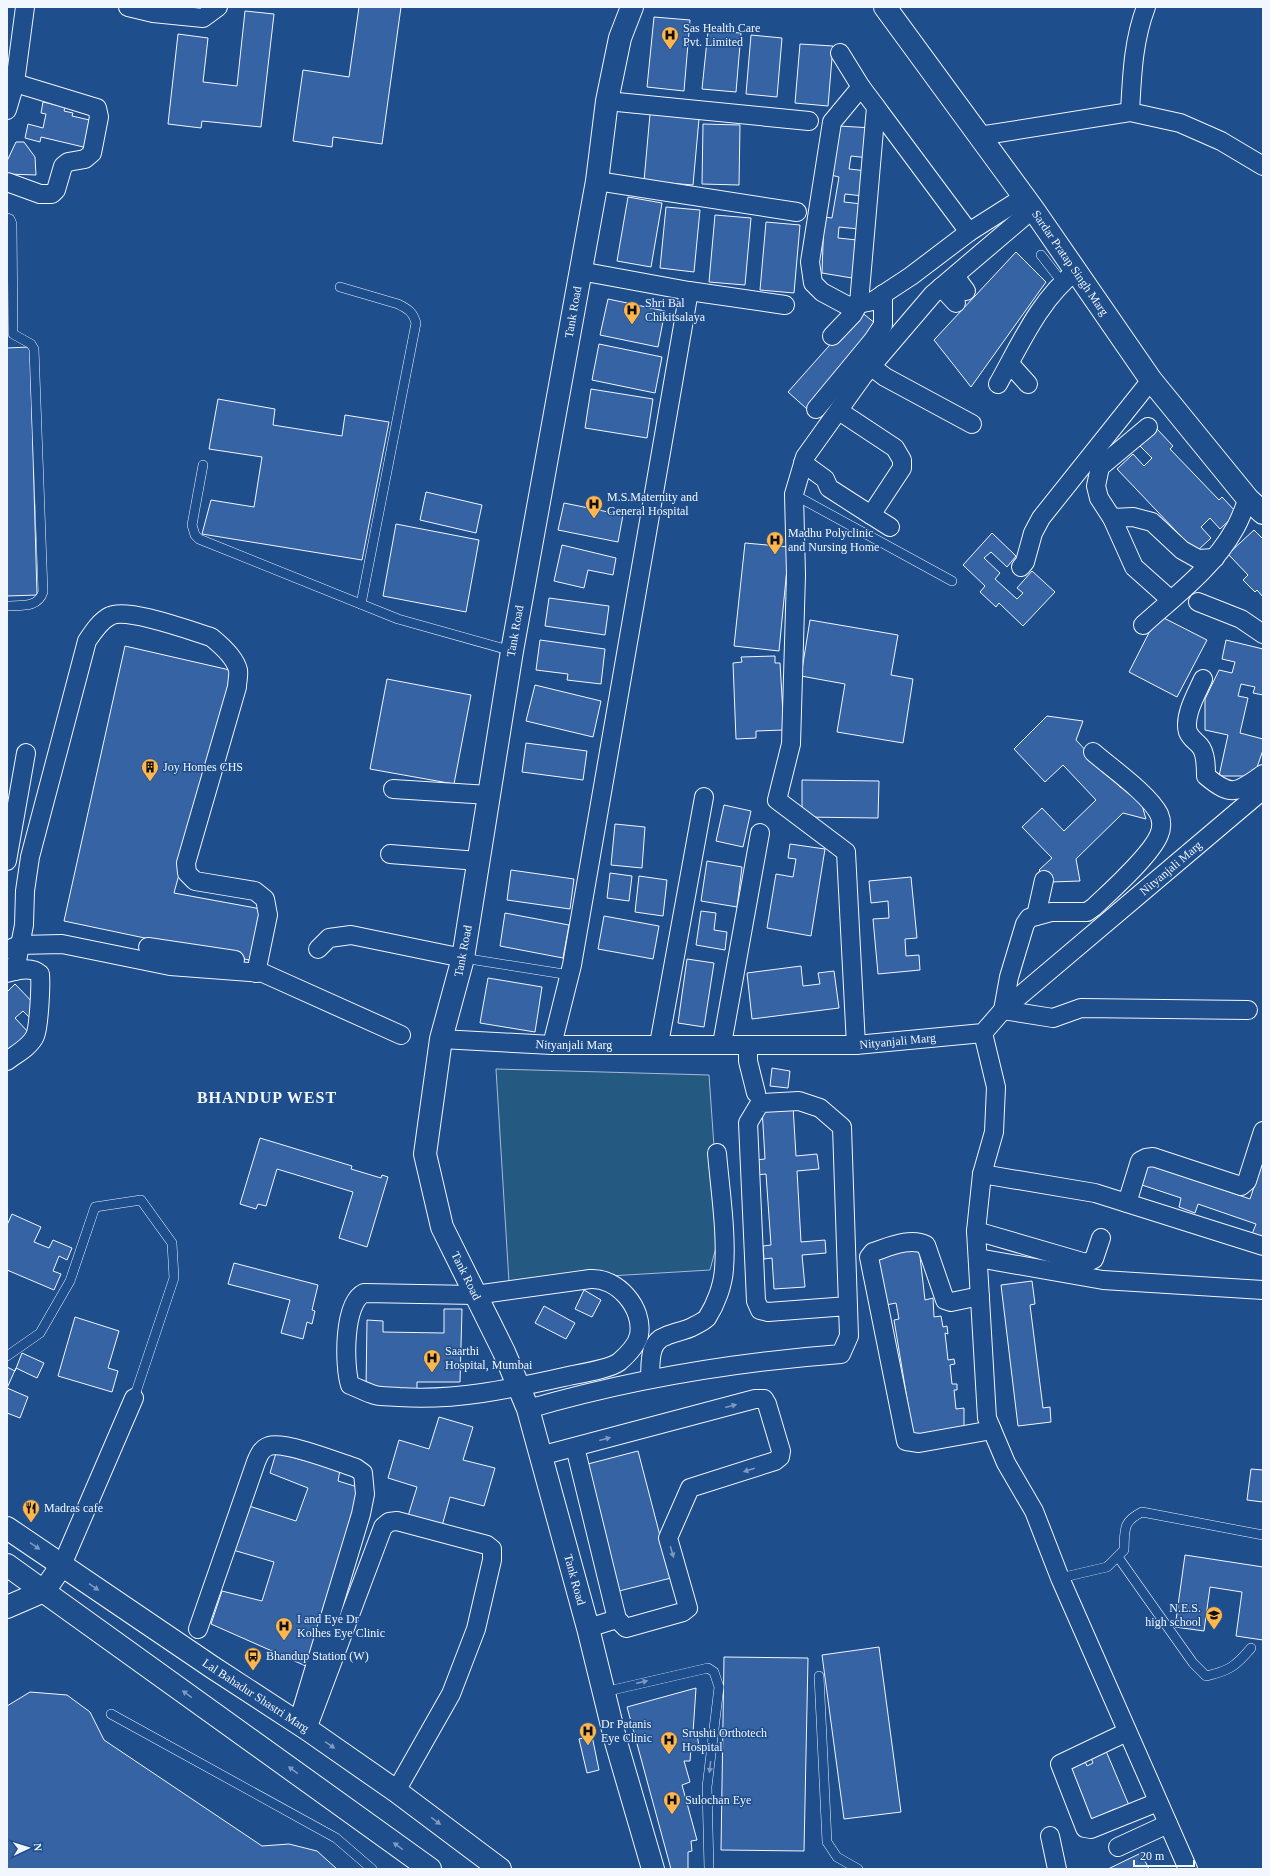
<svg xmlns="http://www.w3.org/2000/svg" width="1270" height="1876" font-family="'Times New Roman',serif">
  <rect width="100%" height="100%" fill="#1f4e8c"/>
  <polygon fill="#245a82" stroke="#a8bbd7" points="496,1069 709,1075 720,1232 710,1270 509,1282"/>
  <g fill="#3563a3" stroke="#f2f6ff">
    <polygon points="359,7 401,7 382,144 333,137 332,147 293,141 303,70 349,77"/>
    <polygon points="245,11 274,14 261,127 202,121 201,128 168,124 178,34 208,38 203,82 237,86"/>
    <polygon points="654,17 690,20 684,91 647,87"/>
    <polygon points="708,31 741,33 736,92 702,89"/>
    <polygon points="751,35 782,38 777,97 746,94"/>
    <polygon points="800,44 833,46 828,106 795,103"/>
    <polygon points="43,102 65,107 64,111 73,113 72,116 98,122 92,149 41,137 40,142 25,138 28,124 43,128 46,114 41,113"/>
    <polygon points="650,114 699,119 693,185 644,181"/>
    <polygon points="703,124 740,125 739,185 702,184"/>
    <polygon points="839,126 873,128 869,158 851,156 849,169 867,171 863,196 845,194 844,202 862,204 859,229 839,227 838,238 857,240 852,278 822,273 824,217 832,218 839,177 831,175"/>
    <polygon points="16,142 24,142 35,157 36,175 7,174 7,161"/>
    <polygon points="628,197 662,203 651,267 617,261"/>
    <polygon points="666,207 700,210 694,272 660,268"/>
    <polygon points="715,215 751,218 745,285 709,282"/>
    <polygon points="766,222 800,225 794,293 760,290"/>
    <polygon points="1016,252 1046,282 971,387 934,340"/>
    <polygon points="608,299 665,311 658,347 600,335"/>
    <polygon points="860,311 881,328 807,409 788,392"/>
    <polygon points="599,344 662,357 655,393 592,380"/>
    <polygon points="30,347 37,595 7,596 7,348"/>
    <polygon points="591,389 653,399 647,438 585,428"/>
    <polygon points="218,399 275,409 273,425 342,436 345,415 389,422 362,560 202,534 211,500 254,507 262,457 209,449"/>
    <polygon points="1157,429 1173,446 1170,449 1219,500 1222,497 1237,513 1220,529 1210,518 1201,527 1211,538 1196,552 1117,469 1133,454 1144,466 1152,458 1140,446"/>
    <polygon points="426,492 482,505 476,533 420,520"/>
    <polygon points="564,503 623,515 618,542 558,530"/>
    <polygon points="396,524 479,540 466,612 383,596"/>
    <polygon points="1254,530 1263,539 1263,597 1257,590 1255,592 1243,580 1248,575 1228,554"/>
    <polygon points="992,533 1016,556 1007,567 991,552 984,558 1000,573 995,579 1017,599 1023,593 1017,588 1032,571 1055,592 1023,626 999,603 996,607 980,592 985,586 963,565"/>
    <polygon points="745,543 789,547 779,651 734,646"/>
    <polygon points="562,545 616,558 613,575 588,570 584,588 554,581"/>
    <polygon points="549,598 609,606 605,635 545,626"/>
    <polygon points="1158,615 1207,640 1177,697 1129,672"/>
    <polygon points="810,620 898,635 891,675 913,679 903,743 837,732 845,684 801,676"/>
    <polygon points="540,640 605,649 601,684 567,680 568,674 536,670"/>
    <polygon points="1226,640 1263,649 1263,695 1253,693 1255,687 1241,684 1238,696 1248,698 1240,733 1263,739 1263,750 1254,776 1219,776 1228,735 1205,730 1205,699 1219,670 1232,673 1235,662 1222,659"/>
    <polygon points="125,646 234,671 174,893 261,909 254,961 64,921"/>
    <polygon points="775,656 775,663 780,663 784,730 756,731 756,738 736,739 733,663 742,662 741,657"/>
    <polygon points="387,679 471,695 454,784 370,769"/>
    <polygon points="535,685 601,701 593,737 526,721"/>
    <polygon points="1047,716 1083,721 1076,740 1120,787 1139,795 1146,819 1123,813 1076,859 1080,881 1051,882 1039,870 1052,858 1022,827 1042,808 1064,831 1096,800 1063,765 1045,782 1014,749"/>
    <polygon points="526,743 587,751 583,780 522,772"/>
    <polygon points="802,780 879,781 878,818 802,817"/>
    <polygon points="724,805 751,811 743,847 716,841"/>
    <polygon points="615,824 645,827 642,868 611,865"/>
    <polygon points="790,844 825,849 811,936 767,928 776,874 793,877 796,859 788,858"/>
    <polygon points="707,861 742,867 737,907 701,901"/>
    <polygon points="511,870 574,879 570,909 507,900"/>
    <polygon points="610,873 632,876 629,901 607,898"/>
    <polygon points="639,876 667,880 663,916 635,912"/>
    <polygon points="911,877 917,938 905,939 906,956 919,955 920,970 878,974 873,919 889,918 888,901 871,903 869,881"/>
    <polygon points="701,911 716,913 714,930 727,932 725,950 696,945"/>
    <polygon points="505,913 569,925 563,958 500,946"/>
    <polygon points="604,916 659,926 653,959 598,949"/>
    <polygon points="687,959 714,963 704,1027 678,1023"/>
    <polygon points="801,966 803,986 820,984 818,973 834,971 839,1008 752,1019 747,973"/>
    <polygon points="488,978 542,987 535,1032 480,1023"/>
    <polygon points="15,984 38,1008 29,1017 23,1011 15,1018 30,1034 11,1052 7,1048 7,992"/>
    <polygon points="772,1068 790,1071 788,1088 770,1086"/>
    <polygon points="793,1106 796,1156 817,1154 819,1169 797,1171 801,1242 825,1240 826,1253 802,1255 805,1287 774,1289 772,1258 764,1259 763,1246 771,1245 766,1174 756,1175 755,1160 765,1159 762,1108"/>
    <polygon points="260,1138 352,1166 351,1169 381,1178 382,1175 388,1177 367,1247 339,1238 353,1192 277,1169 266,1206 258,1204 256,1209 240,1204"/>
    <polygon points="1263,1160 1263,1238 1252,1234 1256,1224 1198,1204 1195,1213 1179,1207 1181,1198 1139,1184 1146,1163 1250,1199"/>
    <polygon points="12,1214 41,1227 34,1242 49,1248 53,1240 72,1248 67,1260 59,1256 53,1271 61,1274 54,1290 7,1270 7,1225"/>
    <polygon points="919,1248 925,1300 933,1298 934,1317 941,1316 943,1327 947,1326 948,1334 945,1333 948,1360 954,1359 955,1364 950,1365 952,1384 957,1384 957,1390 954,1390 956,1409 964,1408 964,1427 913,1435 894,1320 899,1319 896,1303 886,1305 874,1259"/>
    <polygon points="234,1263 318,1285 312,1310 315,1311 312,1324 307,1322 303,1339 281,1333 290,1300 228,1284"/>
    <polygon points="1032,1281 1035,1304 1030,1305 1043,1408 1050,1407 1051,1422 1018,1426 1001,1285"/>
    <polygon points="584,1290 601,1300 592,1317 575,1309"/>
    <polygon points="544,1306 575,1323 566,1339 535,1323"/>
    <polygon points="444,1309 462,1309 460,1382 417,1382 417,1390 366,1389 367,1320 383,1321 383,1332 444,1333"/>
    <polygon points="75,1317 119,1331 108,1368 118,1371 112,1392 58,1376"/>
    <polygon points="22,1353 44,1363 37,1378 16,1368 7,1388 28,1397 20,1418 7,1413 7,1367 15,1371"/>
    <polygon points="439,1417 473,1427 463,1460 495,1468 484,1506 450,1497 442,1526 408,1516 417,1487 388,1478 399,1440 429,1449"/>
    <polygon points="638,1451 671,1578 619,1591 584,1465"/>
    <polygon points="276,1453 340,1470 338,1481 361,1488 308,1667 211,1624 222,1591 262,1601 274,1562 233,1550 246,1505 296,1521 308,1488 270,1473"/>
    <polygon points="1251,1469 1263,1470 1263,1502 1247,1500"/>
    <polygon points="1185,1555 1263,1567 1263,1640 1236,1636 1242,1592 1210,1587 1204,1631 1175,1627"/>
    <polygon points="879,1647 901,1812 844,1819 822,1655"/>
    <polygon points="724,1657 808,1658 804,1851 721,1850"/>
    <polygon points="696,1688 693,1733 697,1733 699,1747 691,1748 690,1761 684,1761 690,1782 682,1785 697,1840 691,1841 692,1851 688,1852 688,1869 671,1869 627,1707"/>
    <polygon points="30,1692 67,1695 90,1712 104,1740 262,1846 289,1844 317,1851 337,1869 7,1869 7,1706"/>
    <polygon points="592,1736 599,1770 587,1773 579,1739"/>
    <polygon points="1106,1751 1131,1810 1118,1815 1115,1809 1108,1812 1111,1818 1091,1827 1067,1768 1085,1761 1087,1766 1093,1763 1091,1758"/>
    <polygon points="1141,1853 1149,1869 1108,1869"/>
  </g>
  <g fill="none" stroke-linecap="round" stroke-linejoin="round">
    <g stroke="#f2f6ff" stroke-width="10">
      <g id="lane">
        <path d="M7,218L10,219L12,224L13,334L31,344L34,349L43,592C38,608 21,605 7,606"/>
        <polyline points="1041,255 1062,282"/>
        <path d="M340,287L398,304C408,309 413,312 416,323L361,604"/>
        <polyline points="203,465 192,525 195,535 199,539 398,619 512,651"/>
        <polyline points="802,499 952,581"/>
        <polyline points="463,958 570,975"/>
        <polyline points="7,1356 40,1333 70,1281 95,1207 141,1200 172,1243 174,1278 134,1398"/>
        <path d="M1118,1557L1193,1663L1206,1676C1229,1671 1236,1666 1251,1648"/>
        <path d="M1060,1578L1107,1567L1124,1550C1125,1530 1122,1522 1142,1512L1263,1535"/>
        <polyline points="819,1676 827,1842 837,1857 858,1869"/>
        <polyline points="604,1692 708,1668 714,1672 719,1687 707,1787 709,1869"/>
        <polyline points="111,1714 336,1838 372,1869"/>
      </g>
    </g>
    <g stroke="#f2f6ff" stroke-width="20">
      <g id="street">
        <polyline points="128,7 153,13 203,18 218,7"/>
        <polyline points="840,53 861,87 832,122 810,262 813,283 822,292 848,306 873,301 911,276 969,232"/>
        <polyline points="15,83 25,7"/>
        <polyline points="607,101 809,121"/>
        <polyline points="876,107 969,232 1024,197"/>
        <polyline points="7,110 15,83 97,108 99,117 92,153 85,159 68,162 63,166 56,190 52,194 40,194 7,182"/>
        <path d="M1130,112C1132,76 1133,41 1146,7"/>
        <polyline points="979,136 1130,112 1180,123 1221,141 1263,166"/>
        <polyline points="597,181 797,212"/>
        <polyline points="580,271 689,291 785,305"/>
        <polyline points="955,276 966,291"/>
        <polyline points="941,287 956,303"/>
        <polyline points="832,336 853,314 859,303 876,107 861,87"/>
        <polyline points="1010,364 1028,384"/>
        <polyline points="872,367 885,377 972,424"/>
        <path d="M998,384C1020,345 1039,300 1076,271"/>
        <polyline points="816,409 873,340 883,325 883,294"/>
        <polyline points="1148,427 1100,467 1096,486 1099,498 1112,518 1134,567 1171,600"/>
        <polyline points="803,463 825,479 829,488 871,515 902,468 902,460 895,448 839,411"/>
        <polyline points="871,515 890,527"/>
        <polyline points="1112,518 1133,517 1152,522 1182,550 1198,559 1215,558"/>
        <polyline points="1021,567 1025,562 1033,533 1041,518 1151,380"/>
        <polyline points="1198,602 1241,619 1263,634"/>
        <path d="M1143,625C1175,596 1212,569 1234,530C1240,521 1243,510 1248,499"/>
        <path d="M1203,679C1197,693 1183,716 1188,732C1191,739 1196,741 1200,746C1206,753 1206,768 1206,776C1232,798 1238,792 1263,774"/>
        <path d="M1093,752C1110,767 1149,794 1159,814C1162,821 1162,828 1159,835C1151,855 1111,891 1094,907L1087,912H1051L1029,918L1025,924L1009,977L1003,1010L1053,1018L1081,1008L1248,1010"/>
        <polyline points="393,789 489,795"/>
        <polyline points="390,854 478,861"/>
        <polyline points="7,861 26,753"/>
        <polyline points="1036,916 1044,880"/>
        <polyline points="148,947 235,960"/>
        <polyline points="10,949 19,945 62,944 170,966 263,973 401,1035"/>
        <polyline points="318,949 329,938 351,935 463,958"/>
        <path d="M15,971L24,925L25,891L30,857L87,641C93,632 100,621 110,616C127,607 191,631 211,637C221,645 235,657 238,670C239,675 237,682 237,687L186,863L187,873L195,881L255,891L265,899L268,915L256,973"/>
        <path d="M7,973C17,970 31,966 40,974C41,985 39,1027 35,1036C30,1047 16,1054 7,1061"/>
        <polyline points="983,1033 996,1087 994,1132 982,1174 976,1231 987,1418 1006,1463 1034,1511 1060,1578 1188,1869"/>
        <path id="s1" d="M441,1039L552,1045H856L983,1033L1003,1010L1263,790"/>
        <polyline points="659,1044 704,797"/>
        <polyline points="722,1044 760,833"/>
        <polyline points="552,1045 572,965 689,291"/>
        <polyline points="748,1045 748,1061 756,1093"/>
        <polyline points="856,1045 846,852 777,800 791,744 796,575 794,494 805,457 863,376 933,294 1033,209"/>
        <polyline points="982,1174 1095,1193 1263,1246"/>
        <polyline points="1127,1203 1140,1161 1146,1158 1153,1157 1241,1186 1247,1181 1263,1131"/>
        <polyline points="976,1231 1086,1263 1094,1259 1101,1238"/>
        <polyline points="978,1258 1103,1280 1263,1290"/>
        <path d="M590,1279C617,1277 644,1308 639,1335C637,1345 626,1356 619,1362C610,1369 577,1374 564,1377C510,1389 455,1401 399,1397C391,1396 383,1397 375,1395C367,1393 358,1388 350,1385C344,1366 343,1303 364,1293L475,1295Z"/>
        <path d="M980,1296L951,1302L945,1300L926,1245C910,1237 889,1247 873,1252L869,1257L906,1441L919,1443L992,1430"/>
        <path d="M650,1378C651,1363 648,1342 666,1336C675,1332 685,1331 694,1326C698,1324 704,1321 707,1318C716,1304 723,1285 724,1269C727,1234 720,1189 717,1153"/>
        <path d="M528,1409C631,1379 734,1362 841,1354L849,1336L842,1127L820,1108L799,1101L760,1103L748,1123L756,1301L760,1310L768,1312L848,1306"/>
        <polyline points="575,1447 617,1619"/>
        <polyline points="540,1456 755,1399 764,1399 767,1404 781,1451 780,1457 775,1461 690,1488 668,1538 688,1608 683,1612 626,1628 617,1619 588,1628"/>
        <polyline points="62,1565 134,1398"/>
        <path d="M198,1629L256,1462C259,1455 261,1449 269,1446C285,1441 338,1462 356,1468L363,1473L365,1494L361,1514L298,1723"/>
        <polyline points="307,1729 383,1527 389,1522 397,1521 487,1545 492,1549 492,1560 476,1629 451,1694 396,1791"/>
        <polyline points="1127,1732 1060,1764 1085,1828 1091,1829 1158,1802"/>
        <polyline points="1050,1836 1057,1869"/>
        <polyline points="1118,1847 1168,1824"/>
      </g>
    </g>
    <g stroke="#f2f6ff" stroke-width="24">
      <g id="secondary">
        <path id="s2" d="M632,7L620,38L607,101L597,181L512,651L463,958L441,1039L425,1154L442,1227L504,1352L528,1409L588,1628L616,1742L653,1869"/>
        <path id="s3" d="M885,7L1033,209L1151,380L1248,499L1263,513"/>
        <polyline points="7,1607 44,1591 62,1565"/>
      </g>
    </g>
    <g stroke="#f2f6ff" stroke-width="24">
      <g id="primary">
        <path id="s4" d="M7,1528L212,1667L307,1729L396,1791L500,1869"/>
        <polyline points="7,1565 430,1869"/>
      </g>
    </g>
    <use href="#lane" stroke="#1f4e8c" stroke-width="9"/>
    <use href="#street" stroke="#1f4e8c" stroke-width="18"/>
    <use href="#secondary" stroke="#1f4e8c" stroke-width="22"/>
    <use href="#primary" stroke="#1f4e8c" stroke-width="22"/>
  </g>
  <defs><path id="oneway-solid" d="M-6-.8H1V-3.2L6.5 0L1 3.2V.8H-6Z"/></defs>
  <g fill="#7e9ac0">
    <use href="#oneway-solid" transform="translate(731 1406) rotate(-15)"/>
    <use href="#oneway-solid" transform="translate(605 1439) rotate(-15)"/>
    <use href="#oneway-solid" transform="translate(749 1470) rotate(163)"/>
    <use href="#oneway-solid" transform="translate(35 1546) rotate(34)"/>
    <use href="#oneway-solid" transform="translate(672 1552) rotate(74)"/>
    <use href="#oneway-solid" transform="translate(94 1587) rotate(34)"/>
    <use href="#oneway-solid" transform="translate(642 1682) rotate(-13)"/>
    <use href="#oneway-solid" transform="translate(187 1694) rotate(-144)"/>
    <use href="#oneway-solid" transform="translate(330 1745) rotate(35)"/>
    <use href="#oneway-solid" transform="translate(710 1767) rotate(96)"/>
    <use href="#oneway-solid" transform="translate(293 1770) rotate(-144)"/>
    <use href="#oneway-solid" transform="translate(436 1821) rotate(37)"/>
    <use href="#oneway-solid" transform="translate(398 1846) rotate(-144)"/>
  </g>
  <defs>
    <g id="hospital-pin" transform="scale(0.9)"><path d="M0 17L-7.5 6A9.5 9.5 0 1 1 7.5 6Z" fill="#ffb74d" stroke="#1f4e8c"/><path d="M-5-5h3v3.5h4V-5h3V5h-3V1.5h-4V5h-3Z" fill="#111"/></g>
    <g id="building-pin" transform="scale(0.9)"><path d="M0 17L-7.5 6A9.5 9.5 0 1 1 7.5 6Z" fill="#ffb74d" stroke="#1f4e8c"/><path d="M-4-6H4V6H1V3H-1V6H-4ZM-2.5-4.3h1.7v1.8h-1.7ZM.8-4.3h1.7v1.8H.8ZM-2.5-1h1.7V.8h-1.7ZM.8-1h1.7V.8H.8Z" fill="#111"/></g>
    <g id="restaurant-pin" transform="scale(0.9)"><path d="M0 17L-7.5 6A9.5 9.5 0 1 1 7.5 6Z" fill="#ffb74d" stroke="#1f4e8c"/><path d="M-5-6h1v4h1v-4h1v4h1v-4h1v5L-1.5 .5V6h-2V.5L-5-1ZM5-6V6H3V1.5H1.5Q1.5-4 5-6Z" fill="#111"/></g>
    <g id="school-pin" transform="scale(0.9)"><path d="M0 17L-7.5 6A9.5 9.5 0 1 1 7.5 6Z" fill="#ffb74d" stroke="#1f4e8c"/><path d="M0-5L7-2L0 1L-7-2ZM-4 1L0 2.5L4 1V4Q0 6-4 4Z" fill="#111"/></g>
    <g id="bus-pin" transform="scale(0.9)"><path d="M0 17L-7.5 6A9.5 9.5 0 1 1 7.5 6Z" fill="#ffb74d" stroke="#1f4e8c"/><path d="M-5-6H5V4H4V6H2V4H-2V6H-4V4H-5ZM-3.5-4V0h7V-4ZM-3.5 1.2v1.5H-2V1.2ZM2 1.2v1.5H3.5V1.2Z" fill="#111"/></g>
  </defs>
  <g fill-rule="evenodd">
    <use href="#hospital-pin" x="670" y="35"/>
    <use href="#hospital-pin" x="632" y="310"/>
    <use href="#hospital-pin" x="594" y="504"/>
    <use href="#hospital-pin" x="775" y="540"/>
    <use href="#building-pin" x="150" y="767"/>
    <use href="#hospital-pin" x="432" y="1358"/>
    <use href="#restaurant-pin" x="31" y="1508"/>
    <use href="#school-pin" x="1214" y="1615"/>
    <use href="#hospital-pin" x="284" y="1626"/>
    <use href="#bus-pin" x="253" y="1656"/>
    <use href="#hospital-pin" x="588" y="1731"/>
    <use href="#hospital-pin" x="669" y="1740"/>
    <use href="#hospital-pin" x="672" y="1800"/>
  </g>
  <g text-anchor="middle" stroke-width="3" stroke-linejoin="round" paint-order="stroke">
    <g font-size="12" fill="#f2f6ff" stroke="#1f4e8c" text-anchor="start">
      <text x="683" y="32">Sas Health Care<tspan x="683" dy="14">Pvt. Limited</tspan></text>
      <text x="645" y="307">Shri Bal<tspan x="645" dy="14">Chikitsalaya</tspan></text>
      <text x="607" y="501">M.S.Maternity and<tspan x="607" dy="14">General Hospital</tspan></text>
      <text x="788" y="537">Madhu Polyclinic<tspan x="788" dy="14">and Nursing Home</tspan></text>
      <text x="163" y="771">Joy Homes CHS</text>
      <text x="445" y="1355">Saarthi<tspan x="445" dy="14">Hospital, Mumbai</tspan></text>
      <text x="44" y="1512">Madras cafe</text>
      <text x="1201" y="1612" text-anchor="end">N.E.S.<tspan x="1201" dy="14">high school</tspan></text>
      <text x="297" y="1623">I and Eye Dr<tspan x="297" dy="14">Kolhes Eye Clinic</tspan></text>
      <text x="266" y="1660">Bhandup Station (W)</text>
      <text x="601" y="1728">Dr Patanis<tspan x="601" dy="14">Eye Clinic</tspan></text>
      <text x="682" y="1737">Srushti Orthotech<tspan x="682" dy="14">Hospital</tspan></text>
      <text x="685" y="1804">Sulochan Eye</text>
    </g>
    <g font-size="12" fill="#f2f6ff" stroke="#1f4e8c">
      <text dy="4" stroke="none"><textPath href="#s3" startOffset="316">Sardar Pratap Singh Marg</textPath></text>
      <text transform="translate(573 312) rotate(-80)" y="4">Tank Road</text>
      <text transform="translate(515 631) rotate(-80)" y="4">Tank Road</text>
      <text dy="4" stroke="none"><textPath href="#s1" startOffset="793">Nityanjali Marg</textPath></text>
      <text transform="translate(463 951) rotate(-79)" y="4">Tank Road</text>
      <text dy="4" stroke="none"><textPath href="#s1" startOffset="457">Nityanjali Marg</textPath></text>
      <text dy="4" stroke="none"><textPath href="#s1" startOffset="133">Nityanjali Marg</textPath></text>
      <text dy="4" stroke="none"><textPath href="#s2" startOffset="1296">Tank Road</textPath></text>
      <text dy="4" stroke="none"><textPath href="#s2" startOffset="1620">Tank Road</textPath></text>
      <text dy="4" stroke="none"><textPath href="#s4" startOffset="300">Lal Bahadur Shastri Marg</textPath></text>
    </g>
    <g font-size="16" font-weight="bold" letter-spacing="1" fill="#f2f6ff" stroke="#1f4e8c">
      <text x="267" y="1103">BHANDUP WEST</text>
    </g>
  </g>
  <rect width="1270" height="1876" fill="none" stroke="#f2f6ff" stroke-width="16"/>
  <g transform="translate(28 1848) rotate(86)" stroke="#1f4e8c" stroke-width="3" paint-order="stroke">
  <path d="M0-3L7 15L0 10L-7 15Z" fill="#f2f6ff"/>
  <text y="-6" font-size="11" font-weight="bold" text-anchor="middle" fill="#f2f6ff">N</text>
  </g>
  <path d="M1134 1860v6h60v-6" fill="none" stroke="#f2f6ff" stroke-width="2"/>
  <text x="1140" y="1860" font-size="12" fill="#f2f6ff" stroke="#1f4e8c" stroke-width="3" paint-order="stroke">20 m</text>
</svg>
